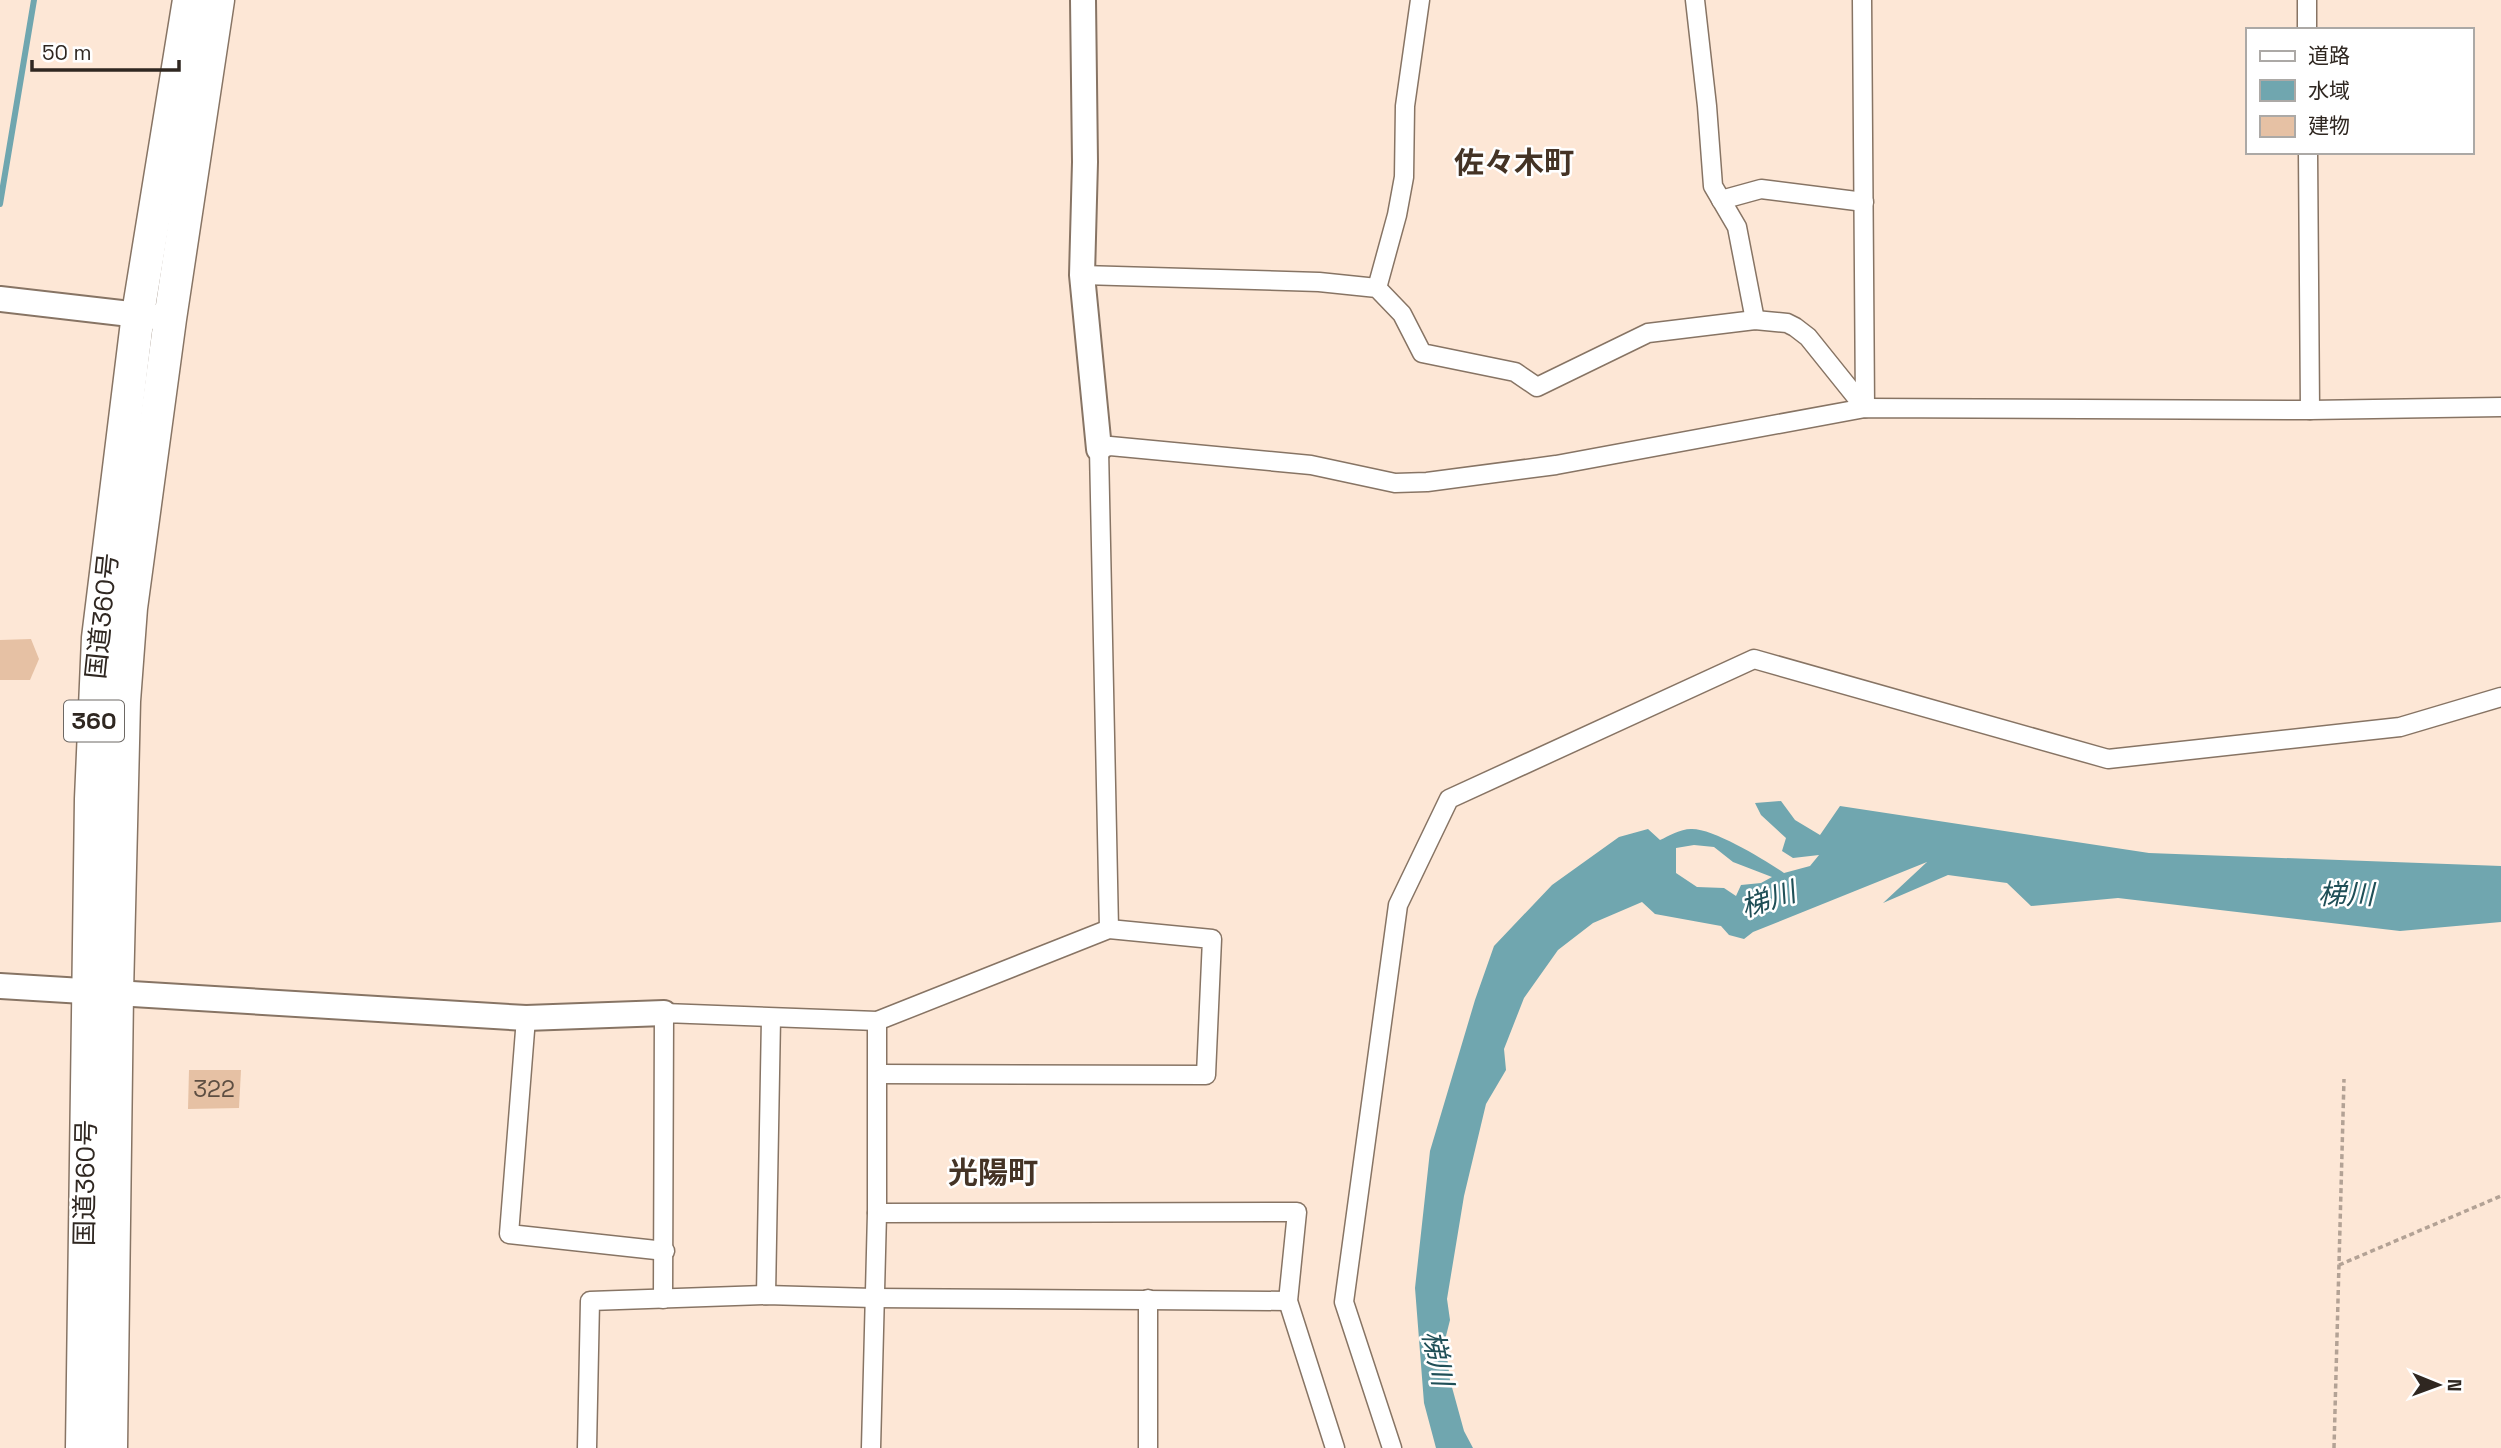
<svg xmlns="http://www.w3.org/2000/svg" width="2501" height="1448" font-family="'Space Grotesk','Noto Sans JP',sans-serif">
  <rect width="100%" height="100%" fill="#fde7d6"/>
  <path fill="#70a6af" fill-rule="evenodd" d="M1781,801L1795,820L1820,835L1840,806L2149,853L2501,866V922L2400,931L2118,898L2031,906L2007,883L1948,875L1883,903L1927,862L1753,932L1744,939L1729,935L1721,926L1655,914L1642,902L1593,923L1558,950L1524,998L1504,1049L1506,1070L1486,1104L1464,1196L1447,1299L1450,1320L1445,1340L1450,1380L1464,1431L1473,1448H1436L1424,1403L1415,1288L1430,1151L1475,1000L1494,946L1552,885L1619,837L1648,829L1660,840C1669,836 1680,829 1691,829C1713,828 1765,860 1784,873L1810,866L1819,855L1793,858L1782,851L1786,838L1761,815L1755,803ZM1694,845L1714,847L1733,862L1772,877L1761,883L1741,885L1736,896L1724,888L1697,887L1676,873V848Z"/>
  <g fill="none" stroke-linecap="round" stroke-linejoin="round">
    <polyline stroke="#70a6af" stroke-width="6" points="0,204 34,0"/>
  </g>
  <g fill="#e6c1a4">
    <polygon points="31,639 39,659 30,680 0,680 0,640"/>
    <polygon points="189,1070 241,1070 239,1108 188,1109"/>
  </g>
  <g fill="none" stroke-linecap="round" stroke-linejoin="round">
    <g stroke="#877464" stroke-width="21">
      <g id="street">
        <polyline points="1695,0 1707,106 1713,186 1737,227 1755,320"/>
        <polyline points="1862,0 1865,408"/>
        <polyline points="2307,0 2307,30"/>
        <polyline points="2308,152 2310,410"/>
        <polyline points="1721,200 1761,189 1864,202"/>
        <polyline points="1082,275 1319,282 1377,288 1402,314 1422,353 1515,372 1537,387 1648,333 1755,320 1787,323 1795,327 1808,337 1865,408"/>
        <polyline points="1377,288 1397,215 1404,177 1405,106 1420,0"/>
        <polyline points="1109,929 1099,449 1110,446 1311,465 1395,483 1427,482 1556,465 1865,408 2310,410 2501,407"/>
        <polyline points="526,1018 509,1234 665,1251"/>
        <polyline points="877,1213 1297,1212 1288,1301 1335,1448"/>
        <polyline points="766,1295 771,1018"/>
        <polyline points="663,1299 664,1013 877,1021 1109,929 1212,939 1206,1075 878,1074"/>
        <polyline points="587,1448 590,1301 766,1295 873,1298 1288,1301"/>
        <polyline points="871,1448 877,1213 877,1021"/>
        <polyline points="1148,1448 1148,1299"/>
        <polyline points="1392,1448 1344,1302 1398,905 1449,799 1754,659 2108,759 2400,727 2501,697"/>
      </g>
    </g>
    <g stroke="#877464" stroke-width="28">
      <g id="secondary">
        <polyline points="1083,0 1085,162 1082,275 1099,449"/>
        <polyline points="0,299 156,317"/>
        <polyline points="0,986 526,1018 664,1013"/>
      </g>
    </g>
    <g stroke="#877464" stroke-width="35">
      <g id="highway">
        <polyline points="82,1448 91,799 98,638 138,314 189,0"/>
        <polyline points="111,1448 117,993 124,701 131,608 170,319 218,0"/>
      </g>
    </g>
    <g stroke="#b3a295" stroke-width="3.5" stroke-dasharray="5 3.5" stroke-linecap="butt">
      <polyline points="2339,1265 2501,1196"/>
      <polyline points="2334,1448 2344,1079"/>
    </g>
    <use href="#street" stroke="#fff" stroke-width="18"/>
    <use href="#secondary" stroke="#fff" stroke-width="24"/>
    <use href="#highway" stroke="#fff" stroke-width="32"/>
  </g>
  <g text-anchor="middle" stroke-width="5" stroke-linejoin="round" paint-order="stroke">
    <g font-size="23" fill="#5d4e42">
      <text x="214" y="1097">322</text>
    </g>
    <rect fill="#fff" stroke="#6d6864" stroke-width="2" x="64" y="700.5" width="60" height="41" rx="5"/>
    <g font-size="24" font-weight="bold" fill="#2f2721">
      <text x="94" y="729">360</text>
    </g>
    <g font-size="26" fill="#2f2721" stroke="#fff">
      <text transform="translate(102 616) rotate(-84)" y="9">国道360号</text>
      <text transform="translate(85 1183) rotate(-89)" y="9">国道360号</text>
    </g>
    <g font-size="28" font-style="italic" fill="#1f4f57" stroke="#fff">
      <text x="2346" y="904">梯川</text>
      <text transform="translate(1768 899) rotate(-18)" y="10">梯川</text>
      <text transform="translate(1438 1358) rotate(78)" y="10">梯川</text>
    </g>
    <g font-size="30" font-weight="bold" fill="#443325" stroke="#fff">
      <text x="1514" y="173">佐々木町</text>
      <text x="993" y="1183">光陽町</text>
    </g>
  </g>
  <rect x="2246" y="28" width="228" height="126" fill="#ffffff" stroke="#aca9a6" stroke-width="2"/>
  <rect x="2260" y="51" width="35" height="10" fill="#ffffff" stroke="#aca9a6" stroke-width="2"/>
  <text x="2308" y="63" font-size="21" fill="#2f2721">道路</text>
  <rect x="2260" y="80" width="35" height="21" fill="#70a6af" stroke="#aca9a6" stroke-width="2"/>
  <text x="2308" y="98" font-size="21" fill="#2f2721">水域</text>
  <rect x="2260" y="116" width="35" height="21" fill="#e6c1a4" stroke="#aca9a6" stroke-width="2"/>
  <text x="2308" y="133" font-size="21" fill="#2f2721">建物</text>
  <g transform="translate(2438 1385) rotate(91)" stroke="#ffffff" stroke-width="5" paint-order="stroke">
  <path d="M0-5L12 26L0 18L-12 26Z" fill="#2f2721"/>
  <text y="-10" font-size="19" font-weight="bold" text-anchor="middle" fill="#2f2721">N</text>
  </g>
  <path d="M32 60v10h147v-10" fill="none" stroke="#2f2721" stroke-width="3.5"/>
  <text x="42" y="60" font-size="21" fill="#2f2721" stroke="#ffffff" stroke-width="5" paint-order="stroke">50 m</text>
</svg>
